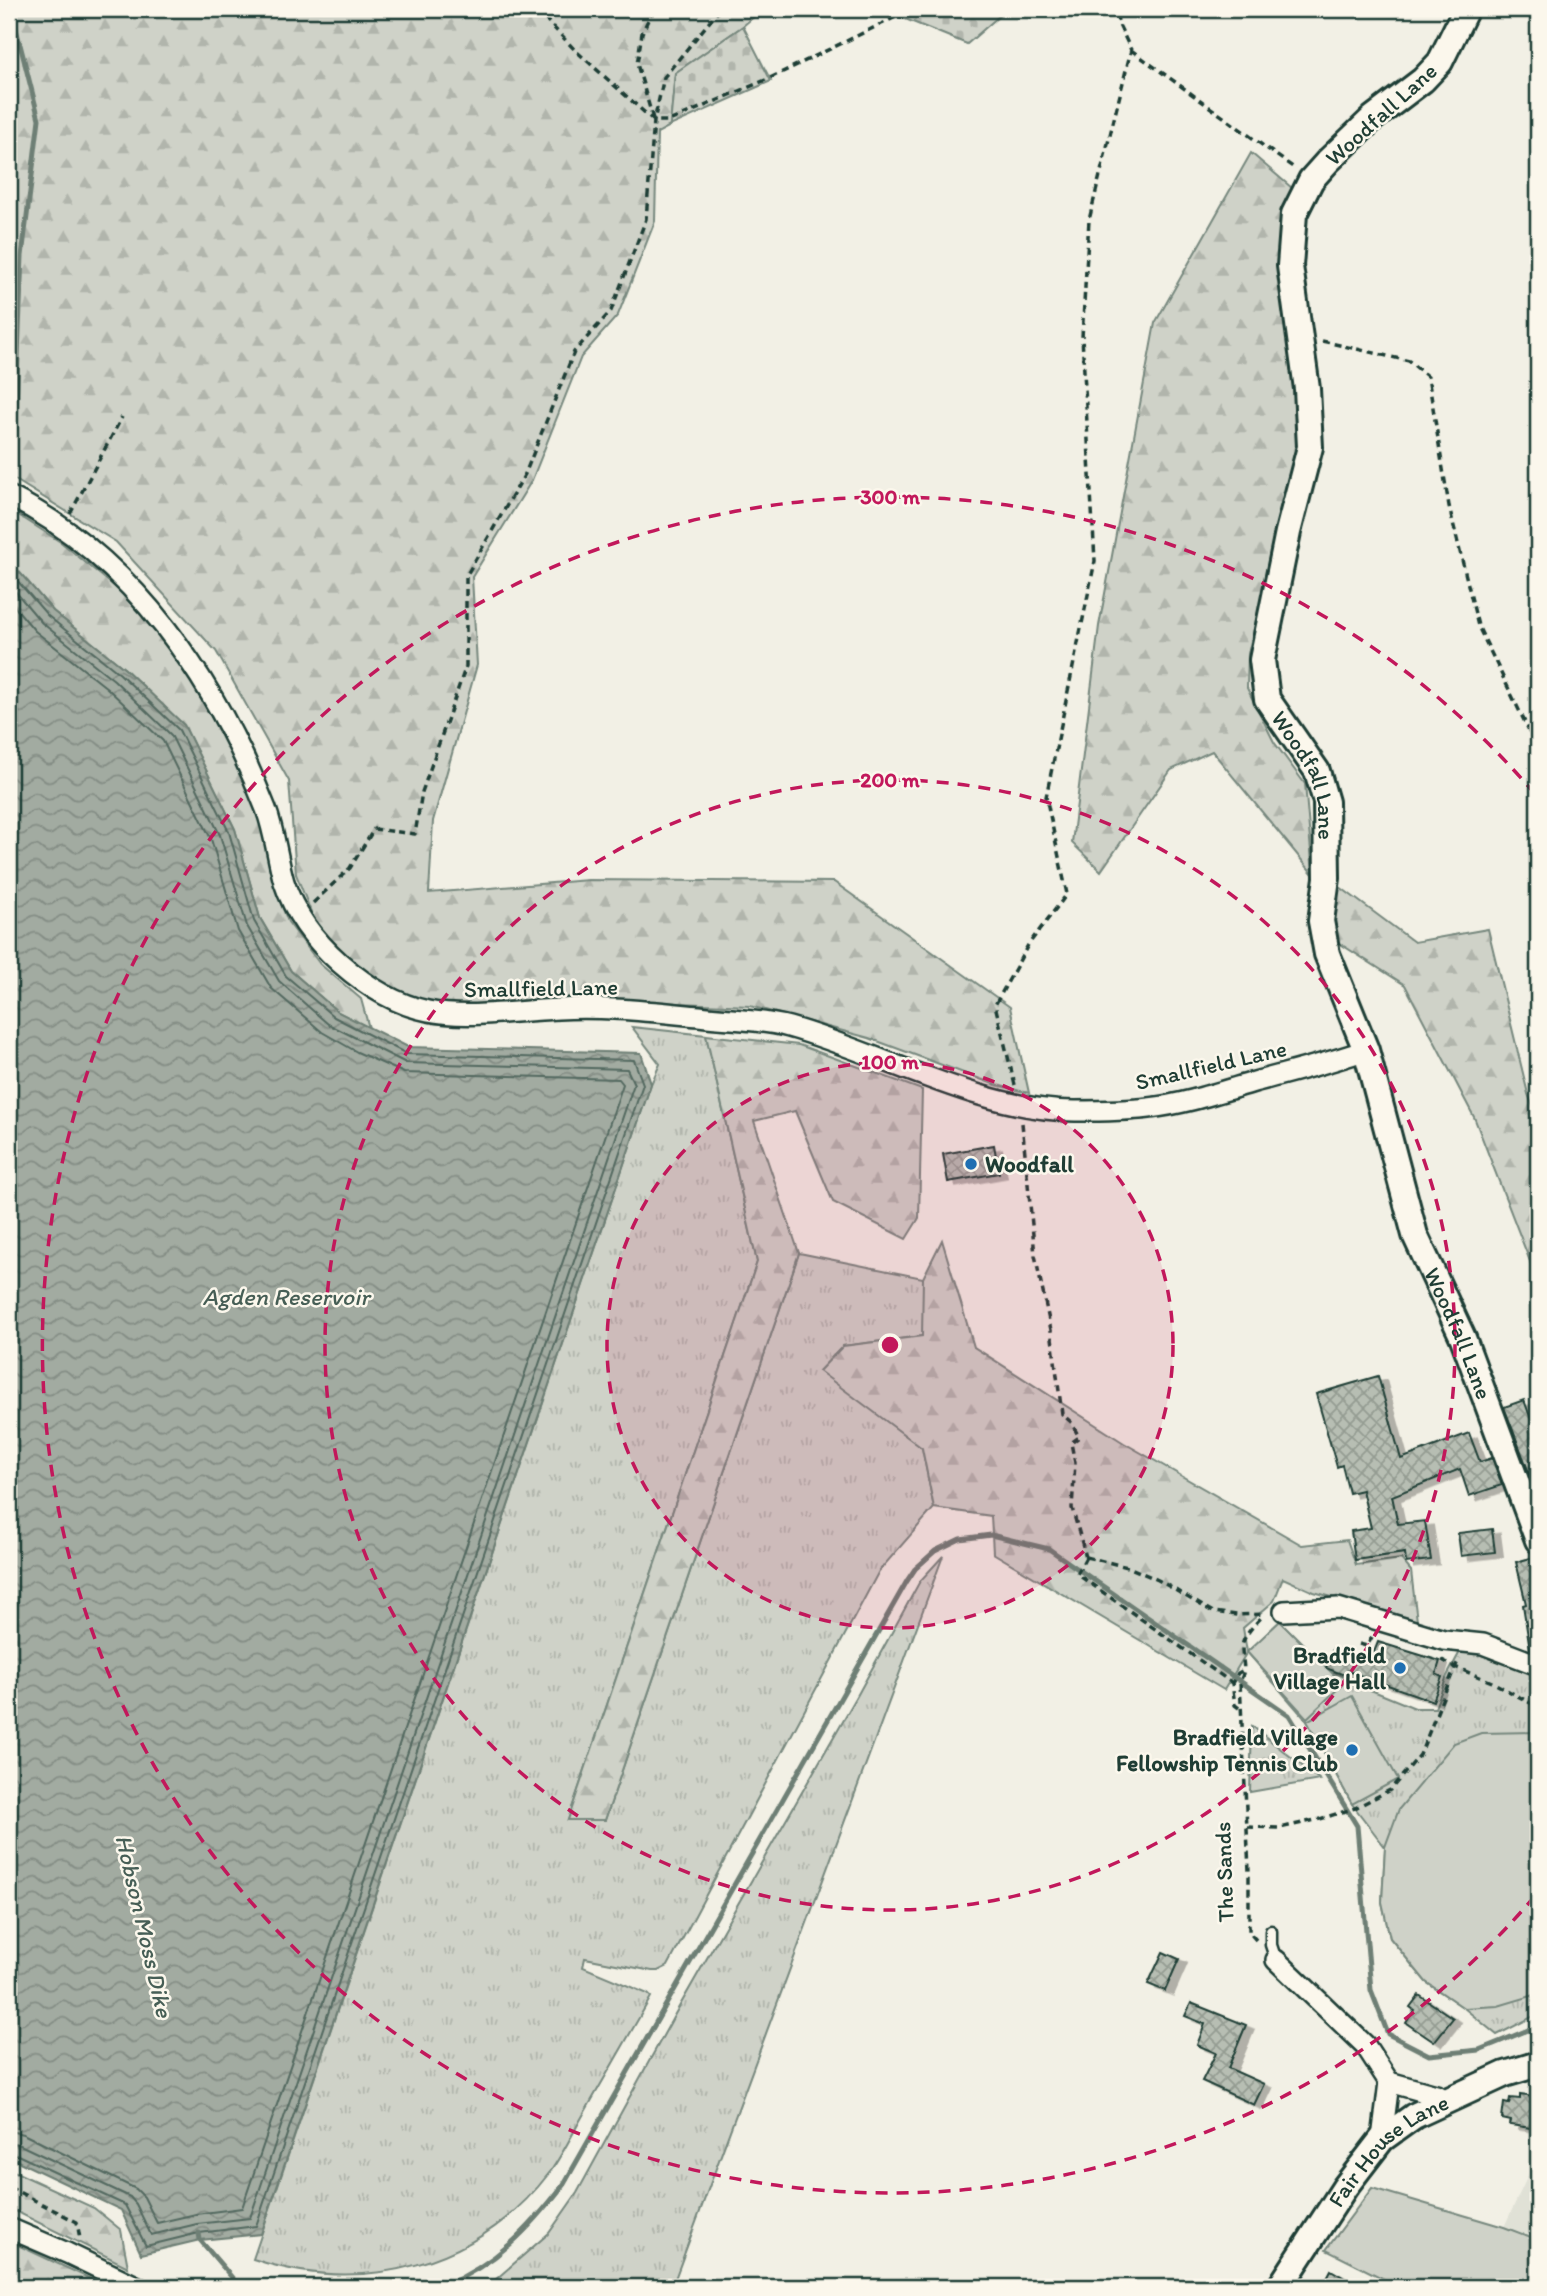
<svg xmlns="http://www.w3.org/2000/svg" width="1547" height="2296" font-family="Itim,sans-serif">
  <defs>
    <pattern id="grass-tufts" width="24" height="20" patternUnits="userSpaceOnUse" patternTransform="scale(1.75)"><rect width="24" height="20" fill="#cfd2c8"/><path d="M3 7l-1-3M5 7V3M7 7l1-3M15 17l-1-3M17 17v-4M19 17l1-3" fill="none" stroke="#b1b5ac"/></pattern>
    <pattern id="forest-firs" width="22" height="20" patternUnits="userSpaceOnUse" patternTransform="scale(1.75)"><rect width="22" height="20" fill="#cfd2c8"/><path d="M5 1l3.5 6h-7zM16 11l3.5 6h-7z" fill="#b1b5ac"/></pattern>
    <pattern id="cemetery-stones" width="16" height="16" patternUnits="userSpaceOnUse" patternTransform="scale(1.75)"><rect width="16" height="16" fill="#cfd2c8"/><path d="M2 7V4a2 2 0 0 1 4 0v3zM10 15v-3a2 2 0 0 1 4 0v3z" fill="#b1b5ac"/></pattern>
    <pattern id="water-waves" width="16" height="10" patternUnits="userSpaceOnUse" patternTransform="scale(1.75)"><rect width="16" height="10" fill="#a2aba1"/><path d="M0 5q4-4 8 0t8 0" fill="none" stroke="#838c84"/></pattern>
    <pattern id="building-cross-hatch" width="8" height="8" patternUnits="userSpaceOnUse" patternTransform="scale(1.75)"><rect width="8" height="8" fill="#b7beb3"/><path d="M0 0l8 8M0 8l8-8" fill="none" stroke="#949c92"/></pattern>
    <filter id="shadow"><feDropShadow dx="8" dy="4.5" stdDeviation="0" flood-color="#0004"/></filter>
  </defs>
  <rect width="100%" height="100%" fill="#f2f0e5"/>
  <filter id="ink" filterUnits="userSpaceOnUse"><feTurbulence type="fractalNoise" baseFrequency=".0143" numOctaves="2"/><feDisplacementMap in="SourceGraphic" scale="14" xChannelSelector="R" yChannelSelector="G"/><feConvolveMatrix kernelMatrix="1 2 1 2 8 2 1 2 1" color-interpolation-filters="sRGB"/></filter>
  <g filter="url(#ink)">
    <polygon fill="#e0e1d6" points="1538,2154 1538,2239 1504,2227"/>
    <g fill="url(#grass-tufts)" stroke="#77887e" stroke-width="2">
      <path d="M632,1027L706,1035L757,1262L568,1820H605L799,1253L923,1278V1336L843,1346L820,1370L922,1448L934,1508L879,1571L668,1966L658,1971H652L585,1958L583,1967L648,1994L651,1997C628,2037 605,2077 582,2117C572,2135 562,2155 550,2172C479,2266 364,2296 253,2259L651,1084L660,1064Z"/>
      <polygon points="943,1556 672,2287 487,2287 549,2233 577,2193 675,2014 857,1696 920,1581"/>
      <polygon points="1280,1621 1326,1668 1356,1684 1415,1708 1435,1708 1447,1676 1462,1648 1485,1648 1538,1676 1538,2014 1497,2035 1464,2008 1426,1982 1390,1938 1382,1902 1385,1847 1352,1804 1307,1721 1247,1652"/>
      <polygon points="1252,1726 1320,1780 1250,1792"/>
    </g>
    <g fill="url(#forest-firs)" stroke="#77887e" stroke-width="2">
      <polygon points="9,9 763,9 743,26 675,73 670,126 657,133 655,221 618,315 581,357 532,480 472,577 477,665 433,821 429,893 588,880 834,882 1010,1007 1029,1093 996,1085 869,1038 750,1006 558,998 484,1004 421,1004 370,976 338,949 313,917 296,874 289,781 216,651 116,542 9,476"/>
      <polygon points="1251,153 1292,188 1281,222 1277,266 1297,380 1299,420 1297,447 1248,654 1247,688 1274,742 1305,784 1313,874 1212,751 1171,770 1101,871 1072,843 1099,626 1155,323"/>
      <polygon points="9,509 62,543 121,592 170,644 243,773 263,833 273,882 288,922 320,964 361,999 369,1028 338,1012 291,971 260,918 235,829 184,725 125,669 53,611 12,564 9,560"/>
      <polygon points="1336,884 1414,942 1488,929 1528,1094 1538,1120 1538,1282 1474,1117 1405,985 1331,938"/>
      <polygon points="706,1035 799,1045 922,1090 919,1218 906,1239 833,1202 795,1111 754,1121 799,1253 605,1820 568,1820 757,1262"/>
      <polygon points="942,1240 974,1347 1124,1443 1302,1545 1347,1540 1356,1565 1401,1559 1411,1571 1417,1621 1314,1592 1283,1578 1274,1601 1243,1628 1247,1652 1224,1690 993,1553 991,1516 934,1508 922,1448 819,1371 843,1346 922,1336 923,1278"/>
      <polygon points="9,2169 94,2208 121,2230 128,2267 9,2208"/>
      <polygon points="9,2241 108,2287 9,2287"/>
    </g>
    <g fill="url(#cemetery-stones)" stroke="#77887e" stroke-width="2">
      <polygon points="887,9 1007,9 967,44 898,16"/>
      <polygon points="743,26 771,81 670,126 675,73"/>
    </g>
    <g fill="#cfd2c8" stroke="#77887e" stroke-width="2">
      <polygon points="1280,1621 1343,1684 1307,1718 1247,1652"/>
      <polygon points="1352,1696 1398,1779 1352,1804 1307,1721"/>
      <polygon points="1538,1732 1538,1994 1498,2006 1464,2008 1426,1982 1390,1938 1382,1902 1385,1847 1399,1809 1454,1743 1481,1733"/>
      <polygon points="1372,2188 1504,2227 1538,2240 1538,2287 1400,2287 1326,2250"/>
    </g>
    <polygon fill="url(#water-waves)" stroke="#6e7f75" stroke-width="2" points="9,560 53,611 125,669 184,725 235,829 260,918 291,971 338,1012 408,1047 641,1053 651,1084 261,2234 200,2240 141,2254 121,2210 9,2157"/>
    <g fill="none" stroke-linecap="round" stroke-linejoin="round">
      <g stroke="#536960" stroke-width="2">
        <polyline points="9,571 48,616 120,674 179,730 229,832 254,921 286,976 334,1017 407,1054 634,1060 643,1084 256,2226 199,2233 146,2246 125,2205 9,2151"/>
        <polyline points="9,584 42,623 114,680 171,735 220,835 247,926 279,981 328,1024 406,1063 627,1069 634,1084 250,2218 197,2224 151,2235 136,2204 130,2197 18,2144 9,2142"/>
        <polyline points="9,600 35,631 107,688 163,741 211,839 238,931 271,988 322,1032 357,1052 404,1073 619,1079 623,1084 242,2208 196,2214 157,2223 144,2197 136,2189 23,2134 9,2131"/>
      </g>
      <g stroke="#6e7f75" stroke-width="5">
        <polyline points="9,443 15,430 22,256 39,119 11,9"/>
        <polyline points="199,2233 200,2240 240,2287"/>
        <path d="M442,2287C496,2264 529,2230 564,2184L907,1581L915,1569L935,1551L960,1539L991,1535L1049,1549L1289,1715L1357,1826L1371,1990L1388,2034L1429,2055L1479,2050L1538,2026"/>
      </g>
    </g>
    <g fill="url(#building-cross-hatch)" stroke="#1f3d34" stroke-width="2" filter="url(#shadow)">
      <polygon points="994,1145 999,1173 948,1182 943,1154"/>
      <polygon points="1378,1376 1401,1459 1469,1433 1480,1462 1492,1458 1502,1485 1469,1496 1460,1469 1392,1496 1398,1524 1425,1521 1431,1560 1406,1563 1405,1553 1355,1560 1351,1531 1371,1528 1362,1490 1349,1493 1342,1465 1337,1467 1316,1394"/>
      <polygon points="1524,1400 1538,1438 1538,1473 1530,1475 1504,1407"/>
      <polygon points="1492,1529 1495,1552 1461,1556 1458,1533"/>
      <polygon points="1538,1556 1538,1648 1530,1649 1523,1605 1526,1604 1516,1562"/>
      <polygon points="1378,1642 1440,1661 1436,1674 1442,1677 1433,1701 1348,1671 1347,1676 1326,1668 1333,1648 1366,1659 1369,1650 1374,1652"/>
      <polygon points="1163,1952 1179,1959 1165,1991 1148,1984"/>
      <polygon points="1419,1995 1453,2018 1434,2042 1406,2023 1414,2010 1410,2007"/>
      <polygon points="1191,2003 1246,2025 1228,2068 1264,2084 1254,2105 1202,2081 1216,2053 1197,2045 1205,2024 1185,2016"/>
      <polygon points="1520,2095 1535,2097 1531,2128 1510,2125 1511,2121 1502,2119 1504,2103 1509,2104 1510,2098 1520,2099"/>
      <polygon points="1331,2270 1360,2287 1322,2287"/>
    </g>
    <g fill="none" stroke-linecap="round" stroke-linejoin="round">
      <g stroke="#1f3d34" stroke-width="15">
        <polyline id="service" points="1271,1931 1271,1945 1276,1960"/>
      </g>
      <g stroke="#1f3d34" stroke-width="24">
        <g id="minor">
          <path d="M9,496C134,558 217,683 266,809C275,833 277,858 284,882C294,913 315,941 340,963C417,1031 465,1014 558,1009C602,1006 655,1012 699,1016C728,1020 761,1019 789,1027C879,1052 981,1111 1075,1111C1099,1111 1125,1111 1149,1108C1185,1104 1220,1092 1254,1082C1291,1072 1329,1063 1366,1050"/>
          <polyline points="1284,1611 1338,1608 1444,1640 1483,1644 1538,1665"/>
          <polyline points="1276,1960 1365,2045 1389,2082 1436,2095 1448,2101"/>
          <polyline points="1382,2139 1389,2082"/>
          <polyline points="9,2228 67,2253 138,2287"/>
        </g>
      </g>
      <g stroke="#1f3d34" stroke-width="30">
        <g id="tertiary">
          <path id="s1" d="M1466,9L1440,62L1423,80L1373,118L1328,161L1311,180L1294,214L1290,266L1307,389L1310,447L1288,532L1262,660L1267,699L1317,771L1326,802L1327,878L1321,921L1327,954L1366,1050L1415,1235L1463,1338L1538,1540"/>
          <path id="s2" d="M1280,2287L1345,2187L1382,2139L1414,2116L1505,2074L1538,2064"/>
        </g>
      </g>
      <g stroke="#1f3d34" stroke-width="3.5" stroke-dasharray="7 5" stroke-linecap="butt">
        <polyline points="536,9 575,50 654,121 669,121 768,79 898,16 904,9"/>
        <polyline points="1131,50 1294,168"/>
        <polyline points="9,86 14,101 9,126"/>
        <polyline points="653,119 637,64 642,33 653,9"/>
        <polyline points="1322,341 1409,361 1428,377 1449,506 1478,626 1538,749"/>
        <polyline points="70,514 122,417"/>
        <polyline points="313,903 350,868 374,829 415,834 422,792 466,666 466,576 525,474 574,352 611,311 646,219 654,121 664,77 720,9"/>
        <polyline points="1015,1085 995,1005 1028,945 1067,894 1046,797 1095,561 1082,337 1089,220 1131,50 1119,25 1115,9"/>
        <polyline points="1022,1123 1035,1255 1051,1330 1062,1414 1071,1422 1079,1437 1071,1443 1075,1463 1072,1508 1086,1557"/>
        <polyline points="1086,1557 1128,1567 1158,1580 1213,1612 1237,1615 1264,1614"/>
        <polyline points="1086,1557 1077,1574 1232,1683"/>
        <polyline points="1359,1644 1367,1646 1372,1637"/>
        <polyline points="1442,1660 1455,1667 1460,1659"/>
        <polyline points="1239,1708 1235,1705 1232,1683 1238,1673 1246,1669"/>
        <polyline points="1247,1827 1280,1828 1320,1819 1355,1808 1390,1790 1420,1755 1455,1667 1492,1682 1538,1707"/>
        <path d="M1256,1940L1249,1932V1871L1240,1682C1247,1666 1242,1664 1242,1648C1242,1636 1256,1623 1264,1615"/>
        <polyline points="9,2187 77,2222 80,2239"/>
      </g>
      <use href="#service" stroke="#fbf7ec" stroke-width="10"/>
      <use href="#minor" stroke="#fbf7ec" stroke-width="19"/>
      <use href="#tertiary" stroke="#fbf7ec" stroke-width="24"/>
    </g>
  </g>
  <circle cx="890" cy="1345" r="283" fill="#c2185b" fill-opacity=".12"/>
  <g fill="none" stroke="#c2185b" stroke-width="3.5" stroke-dasharray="12 9">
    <circle cx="890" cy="1345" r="283"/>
    <circle cx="890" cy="1345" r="565"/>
    <path d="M1535 1896A848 848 0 1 1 1535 794"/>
  </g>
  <g fill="#1f6fb2" stroke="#fbf7ec" stroke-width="2.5">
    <circle cx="971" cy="1164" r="7"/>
    <circle cx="1400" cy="1668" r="7"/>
    <circle cx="1352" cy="1750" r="7"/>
  </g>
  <g text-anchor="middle" stroke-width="5" stroke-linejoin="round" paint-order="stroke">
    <g font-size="23" fill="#1f3d34" stroke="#fbf7ec">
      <text transform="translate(1381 114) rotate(-42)" y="8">Woodfall Lane</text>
      <text dy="8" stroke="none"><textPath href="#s1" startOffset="852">Woodfall Lane</textPath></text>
      <text transform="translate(541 988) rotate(-1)" y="8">Smallfield Lane</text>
      <text transform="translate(1211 1065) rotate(-13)" y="8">Smallfield Lane</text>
      <text dy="8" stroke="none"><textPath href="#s1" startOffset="1440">Woodfall Lane</textPath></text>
      <text transform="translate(1224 1872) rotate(-92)" y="8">The Sands</text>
      <text dy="8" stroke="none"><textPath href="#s2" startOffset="177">Fair House Lane</textPath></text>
    </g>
    <g font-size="23" font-weight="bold" fill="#1f3d34" stroke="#fbf7ec" text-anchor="end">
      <text x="985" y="1172" text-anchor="start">Woodfall</text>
      <text x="1386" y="1663">Bradfield<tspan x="1386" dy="26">Village Hall</tspan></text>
      <text x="1338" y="1745">Bradfield Village<tspan x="1338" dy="26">Fellowship Tennis Club</tspan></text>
    </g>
    <g font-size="24" font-style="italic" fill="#465e55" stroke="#fbf7ec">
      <text x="286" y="1305">Agden Reservoir</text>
      <text transform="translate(144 1926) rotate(77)" y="8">Hobson Moss Dike</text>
    </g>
  </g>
  <circle cx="890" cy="1345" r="10" fill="#c2185b" stroke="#fbf7ec" stroke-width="3.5"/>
  <g font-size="21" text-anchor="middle" font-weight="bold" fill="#c2185b" stroke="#fbf7ec" stroke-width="5" stroke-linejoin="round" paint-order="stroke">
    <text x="890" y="504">300 m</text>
    <text x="890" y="787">200 m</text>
    <text x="890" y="1069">100 m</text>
  </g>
  <rect width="1547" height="2296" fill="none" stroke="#fbf7ec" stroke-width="35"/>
  <rect x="18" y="18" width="1512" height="2261" fill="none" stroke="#1f3d34" stroke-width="2.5" filter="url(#ink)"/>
</svg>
